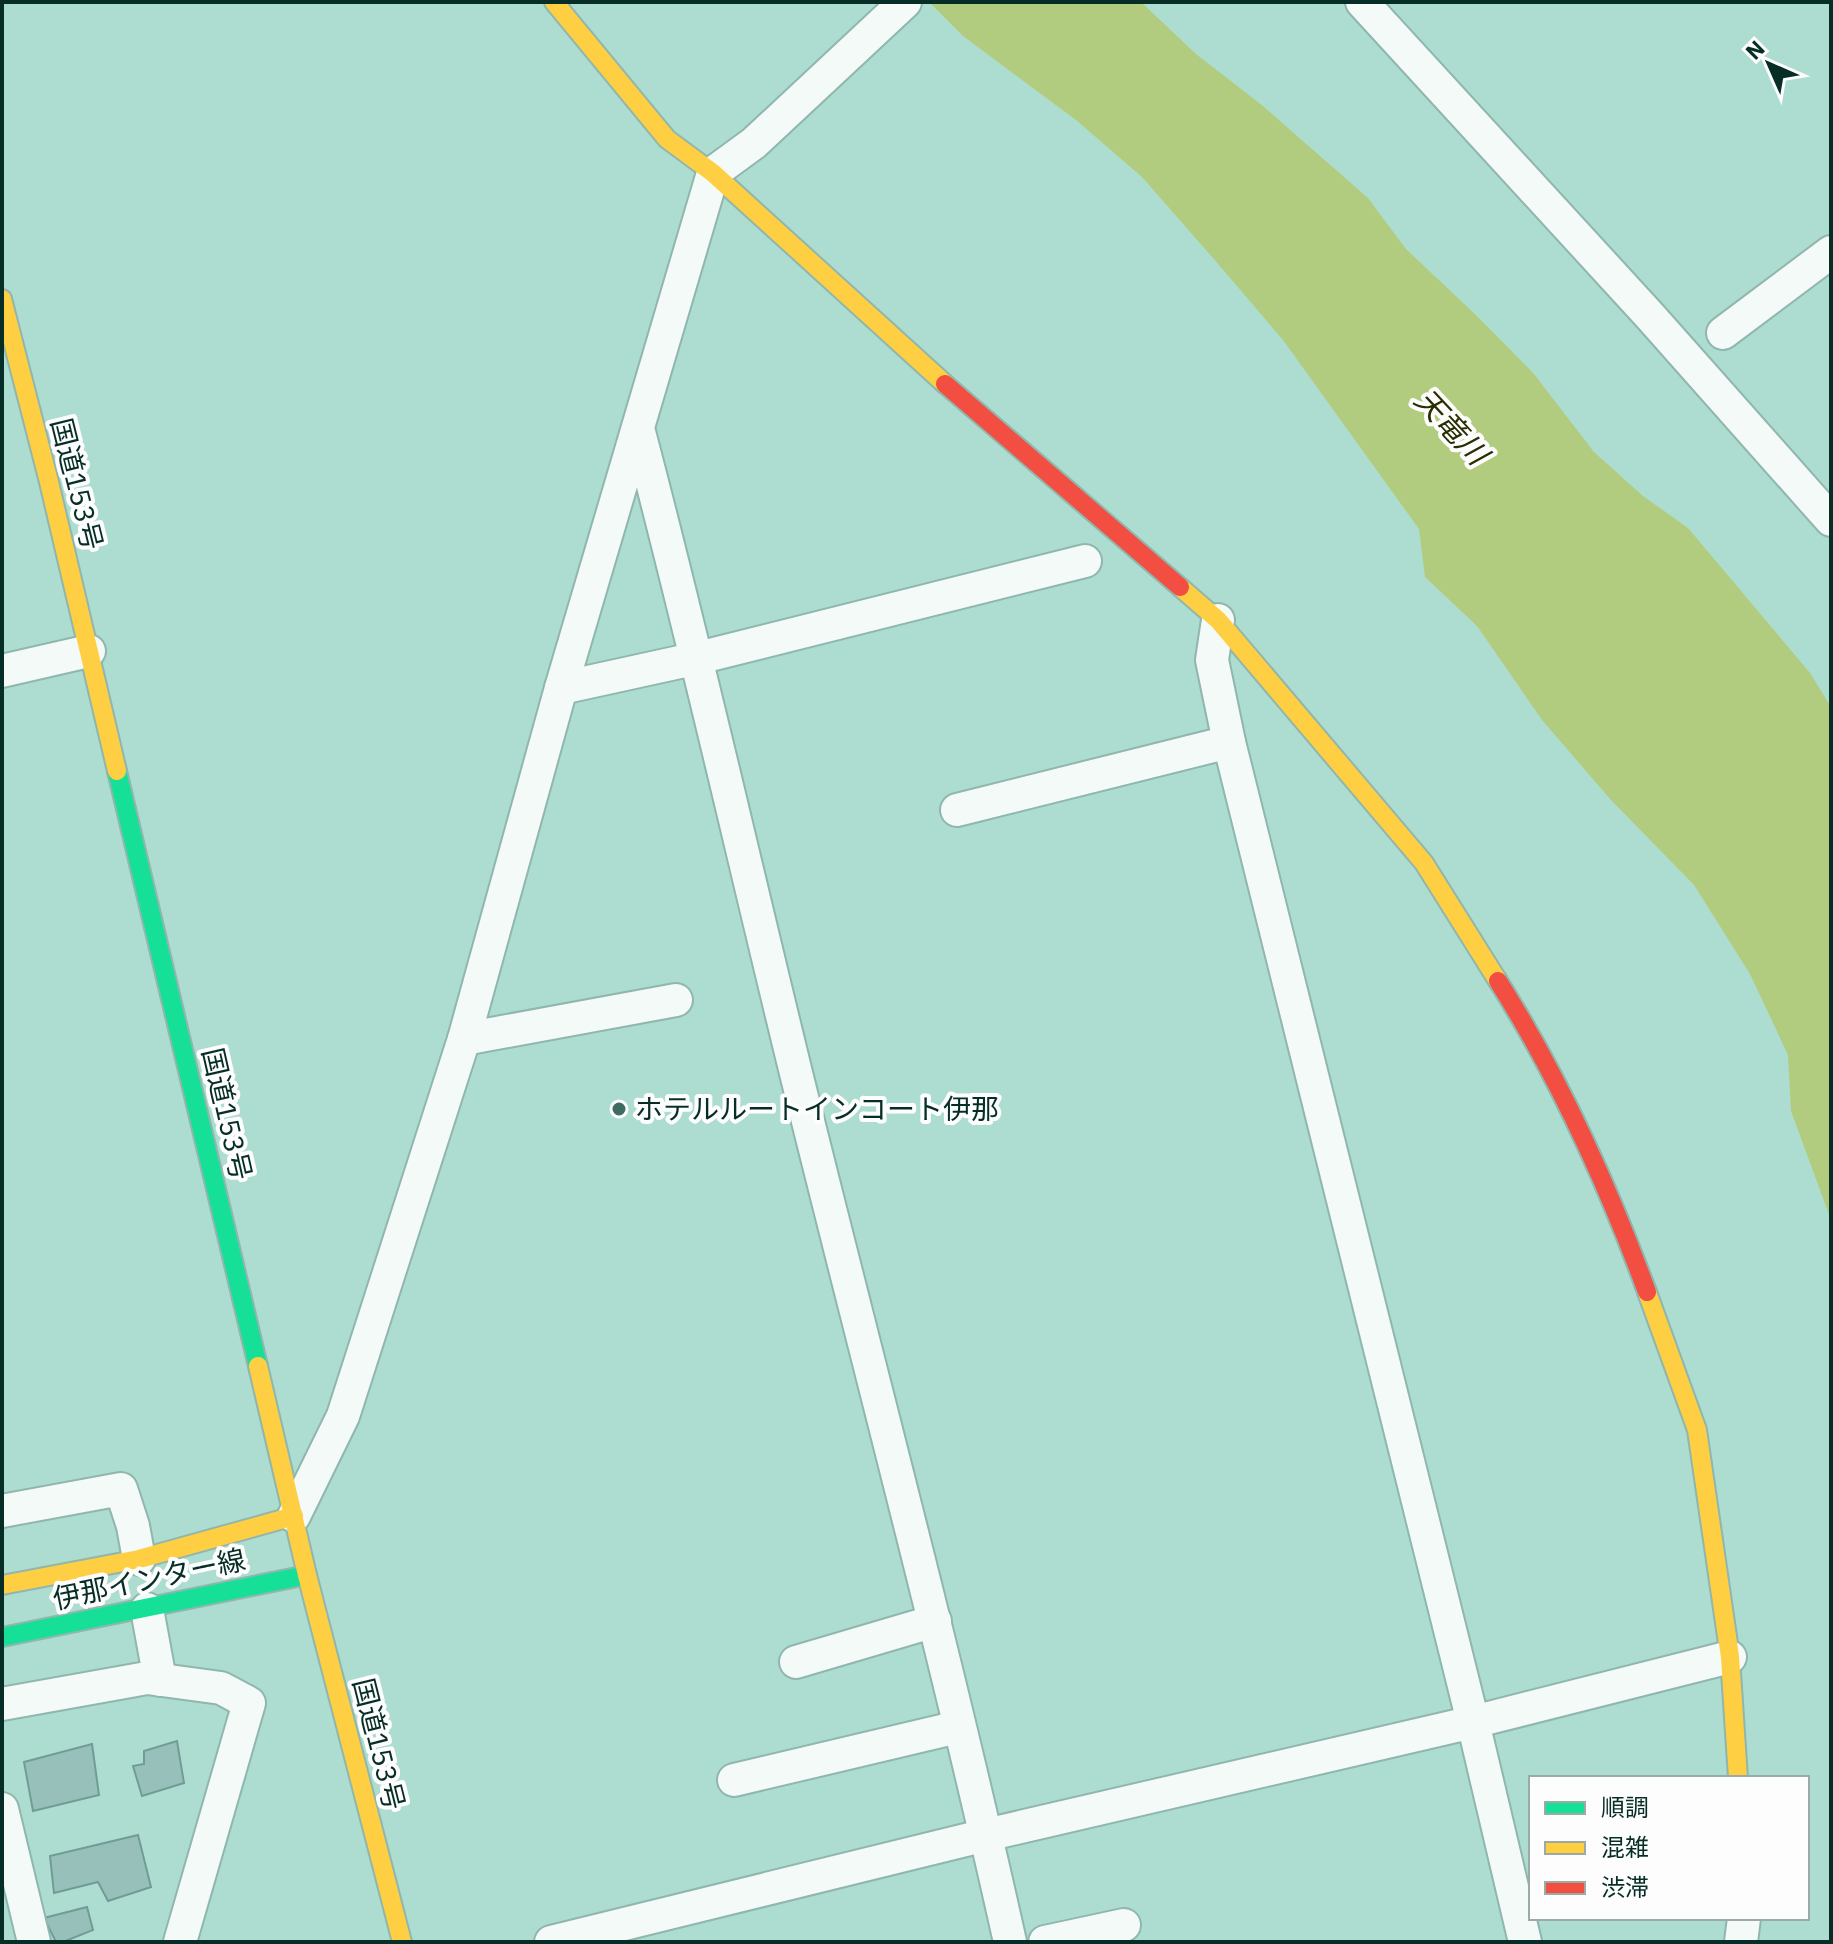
<svg xmlns="http://www.w3.org/2000/svg" width="1833" height="1944" font-family="'IBM Plex Sans','Noto Sans JP',sans-serif">
  <rect width="100%" height="100%" fill="#acddd0"/>
  <polygon fill="#b2cc7f" points="929,2 1141,2 1196,54 1263,106 1368,198 1406,249 1477,316 1534,374 1594,452 1643,496 1688,528 1810,673 1831,707 1831,1220 1791,1111 1788,1055 1750,974 1694,885 1611,800 1542,720 1477,626 1425,577 1419,529 1283,340 1213,258 1142,177 1076,120 963,36"/>
  <g fill="#98c0bb" stroke="#719c96" stroke-width="2">
    <polygon points="177,1741 184,1783 142,1796 133,1766 144,1764 144,1751"/>
    <polygon points="92,1744 99,1795 33,1811 24,1762"/>
    <polygon points="138,1835 151,1887 108,1901 98,1882 54,1893 50,1856"/>
    <polygon points="87,1907 93,1930 63,1942 56,1942 44,1918"/>
  </g>
  <g fill="none" stroke-linecap="round" stroke-linejoin="round">
    <g stroke="#90b6ad" stroke-width="36">
      <g id="street">
        <polyline points="1362,2 1650,316 1831,520"/>
        <polyline points="1723,333 1831,252"/>
        <path d="M639,432C695,644 743,857 795,1069C867,1360 945,1650 1010,1942"/>
        <polyline points="1218,620 1212,660 1229,742 1473,1722 1525,1942"/>
        <polyline points="2,671 89,651"/>
        <polyline points="561,688 698,658 1085,561"/>
        <polyline points="957,810 1229,742"/>
        <polyline points="464,1039 676,1000"/>
        <polyline points="2,1511 121,1489 133,1526 139,1559"/>
        <polyline points="294,1516 343,1416 464,1039 561,688 713,173 754,143 905,2"/>
        <polyline points="147,1609 160,1680"/>
        <polyline points="796,1662 935,1621"/>
        <polyline points="2,1704 147,1678 221,1688 249,1703 180,1942"/>
        <polyline points="734,1780 958,1727"/>
        <polyline points="2,1809 34,1942"/>
        <polyline points="551,1942 986,1835 1473,1722 1730,1657"/>
        <polyline points="1045,1942 1124,1925"/>
        <polyline points="1741,1942 1744,1918"/>
      </g>
    </g>
    <g stroke="#90b6ad" stroke-width="22">
      <g id="fast">
        <polyline points="117,771 258,1366"/>
        <polyline points="2,1637 307,1575"/>
      </g>
    </g>
    <g stroke="#90b6ad" stroke-width="22">
      <g id="slow">
        <polyline points="554,2 667,139 713,173 945,384"/>
        <polyline points="2,299 49,482 117,771"/>
        <polyline points="1180,587 1218,620 1424,863 1498,981"/>
        <polyline points="1647,1292 1697,1430 1730,1657 1738,1778"/>
        <polyline points="258,1366 307,1575 402,1942"/>
        <polyline points="2,1585 139,1559 294,1516"/>
      </g>
    </g>
    <g stroke="#90b6ad" stroke-width="22">
      <g id="jam">
        <polyline points="945,384 1180,587"/>
        <path d="M1498,981C1558,1076 1608,1186 1647,1292"/>
      </g>
    </g>
    <use href="#street" stroke="#f3faf8" stroke-width="32"/>
    <use href="#fast" stroke="#16e098" stroke-width="18"/>
    <use href="#slow" stroke="#ffcf43" stroke-width="18"/>
    <use href="#jam" stroke="#f24e42" stroke-width="18"/>
  </g>
  <circle fill="#406b62" stroke="#fdfdfd" stroke-width="3" cx="619" cy="1109" r="8"/>
  <g text-anchor="middle" stroke-width="8" stroke-linejoin="round" paint-order="stroke">
    <g font-size="28" fill="#062e26" stroke="#fdfdfd">
      <text transform="translate(77 484) rotate(76)" y="10">国道153号</text>
      <text transform="translate(227 1114) rotate(77)" y="10">国道153号</text>
      <text transform="translate(149 1579) rotate(-12)" y="10">伊那インター線</text>
      <text transform="translate(379 1744) rotate(76)" y="10">国道153号</text>
    </g>
    <g font-size="28" fill="#062e26" stroke="#fdfdfd" text-anchor="start">
      <text x="635" y="1119">ホテルルートインコート伊那</text>
    </g>
    <g font-size="30" font-style="italic" fill="#2a2f02" stroke="#fdfdfd">
      <text transform="translate(1451 427) rotate(47)" y="10">天竜川</text>
    </g>
  </g>
  <rect width="1833" height="1944" fill="none" stroke="#062e26" stroke-width="8"/>
  <rect x="1529" y="1776" width="280" height="144" fill="#fdfdfd" stroke="#9aaaa7" stroke-width="2"/>
  <rect x="1545" y="1802" width="40" height="12" fill="#16e098" stroke="#9aaaa7" stroke-width="2"/>
  <text x="1601" y="1816" font-size="24" fill="#062e26">順調</text>
  <rect x="1545" y="1842" width="40" height="12" fill="#ffcf43" stroke="#9aaaa7" stroke-width="2"/>
  <text x="1601" y="1856" font-size="24" fill="#062e26">混雑</text>
  <rect x="1545" y="1882" width="40" height="12" fill="#f24e42" stroke="#9aaaa7" stroke-width="2"/>
  <text x="1601" y="1896" font-size="24" fill="#062e26">渋滞</text>
  <g transform="translate(1769 64) rotate(315)" stroke="#fdfdfd" stroke-width="6" paint-order="stroke">
  <path d="M0-6L14 30L0 20L-14 30Z" fill="#062e26"/>
  <text y="-12" font-size="22" font-weight="bold" text-anchor="middle" fill="#062e26">N</text>
  </g>
</svg>
